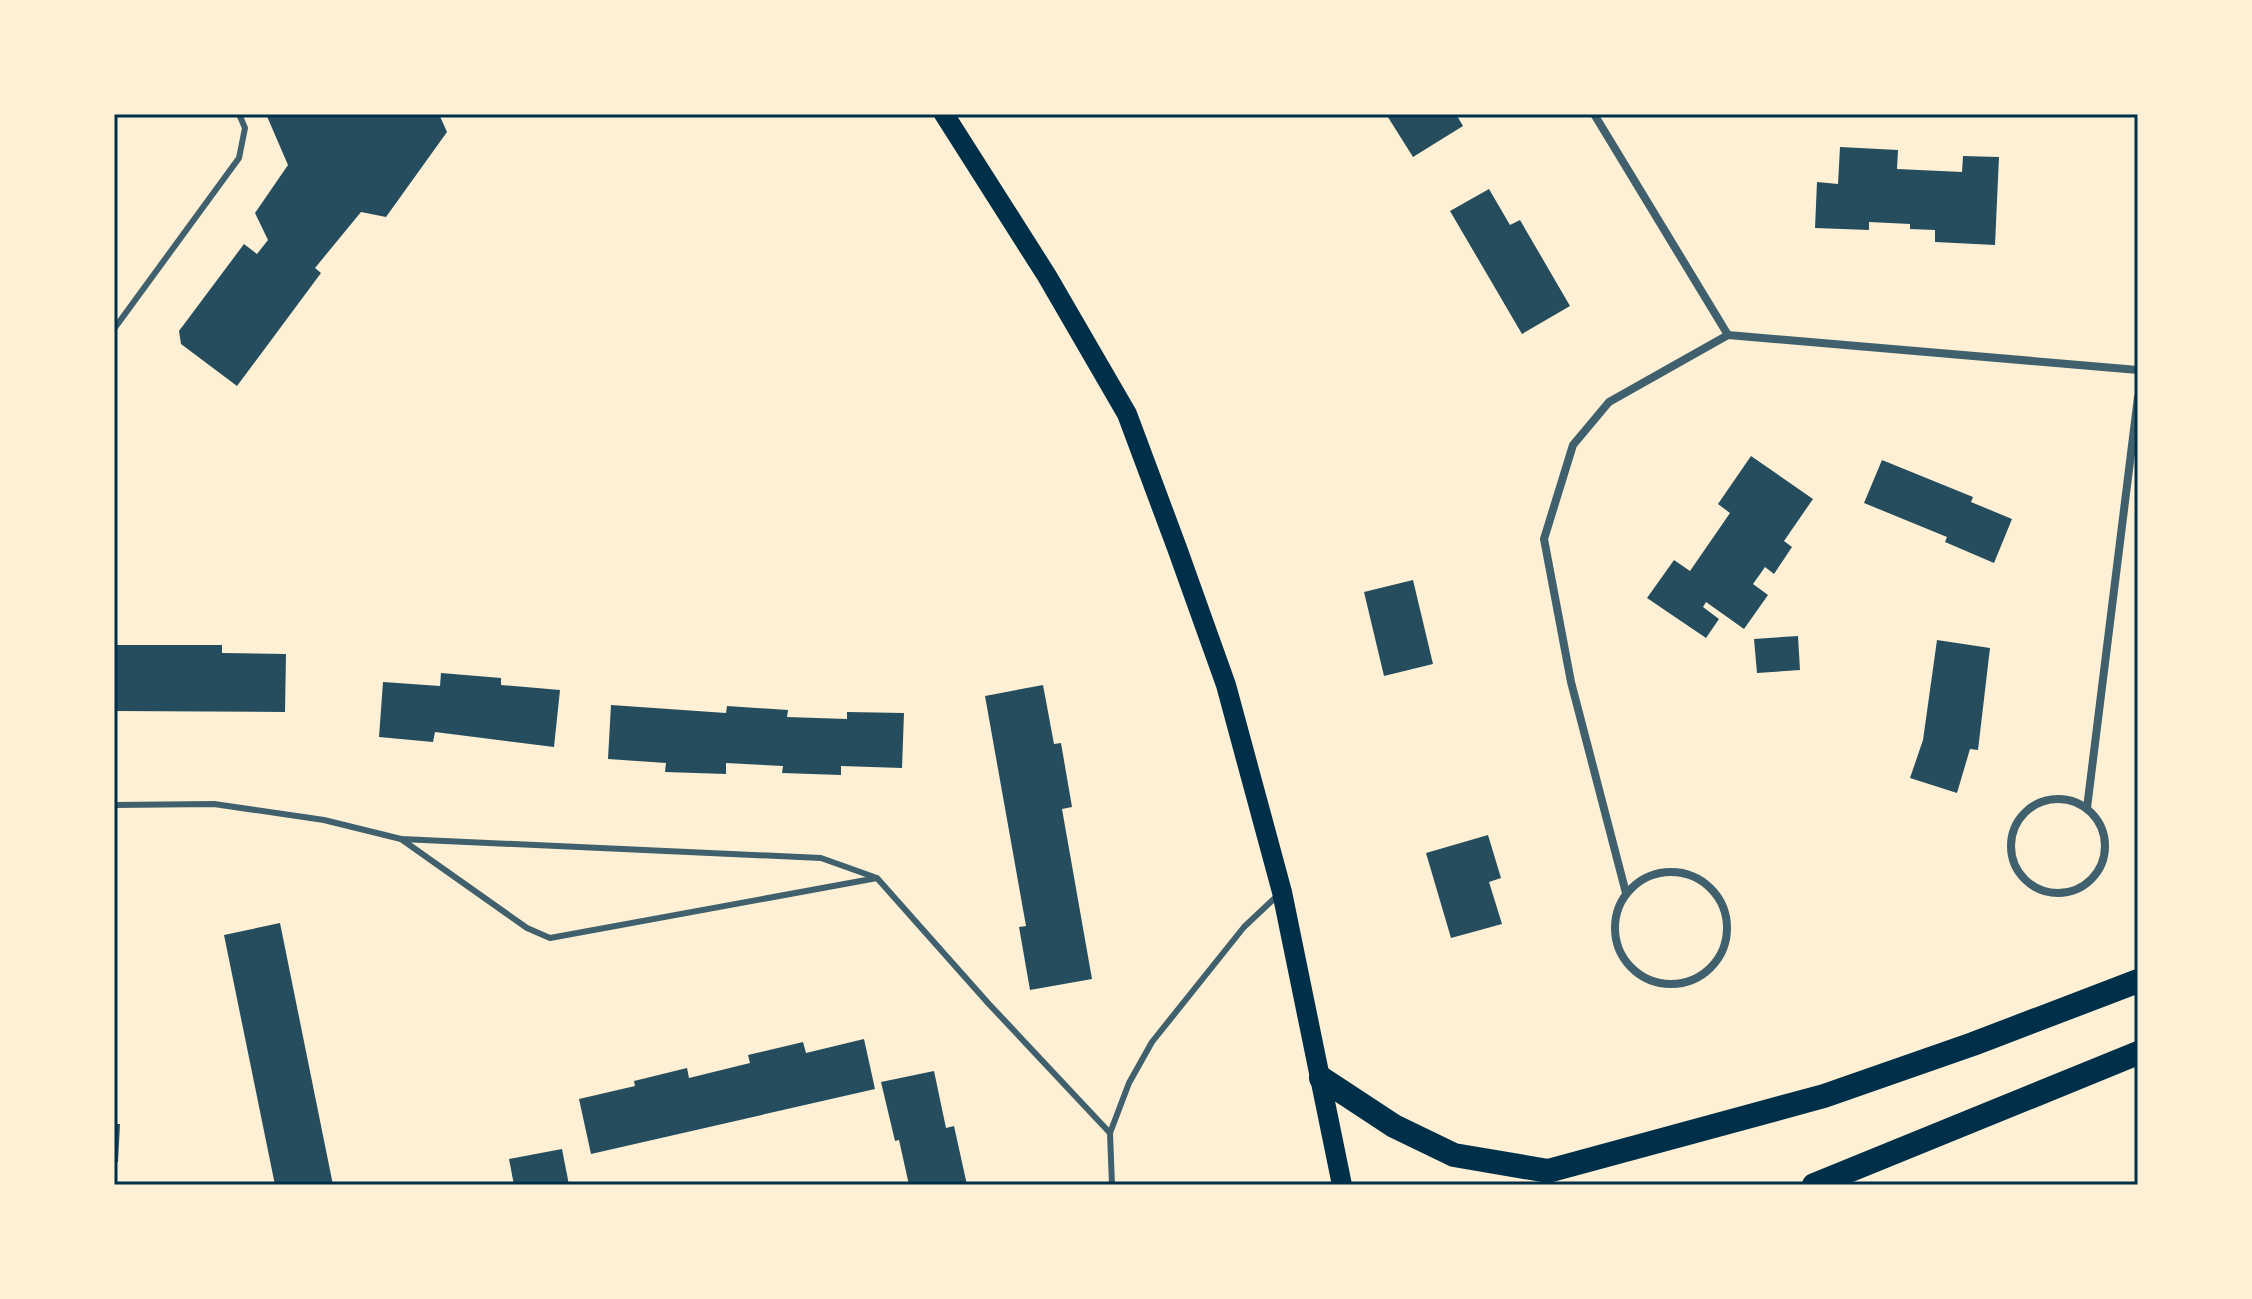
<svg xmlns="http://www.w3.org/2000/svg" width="2252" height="1299" font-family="Roboto,sans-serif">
  <rect width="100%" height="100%" fill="#fdf0d5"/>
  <g fill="#264d5e">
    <polygon points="266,114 439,114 447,132 386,217 361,212 315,268 321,273 237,386 181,344 179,331 244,244 257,254 268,240 255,213 288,165"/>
    <polygon points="1386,114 1456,114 1463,126 1413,157"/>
    <polygon points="1840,147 1898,150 1897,169 1962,172 1963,156 1999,157 1995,245 1935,242 1935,230 1910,229 1910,224 1869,222 1869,230 1815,228 1817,182 1838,184"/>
    <polygon points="1489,189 1510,225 1520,220 1570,306 1522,334 1450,211"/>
    <polygon points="1751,456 1813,499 1784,541 1792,547 1774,574 1765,567 1753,584 1768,595 1744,629 1706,602 1703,607 1719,619 1706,638 1647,598 1674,560 1690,571 1730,513 1718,504"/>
    <polygon points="1882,460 1973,497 1971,502 2012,519 1994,563 1945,542 1947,537 1864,503"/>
    <polygon points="1413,580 1433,664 1384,676 1364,592"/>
    <polygon points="1798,636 1800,670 1757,673 1754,639"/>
    <polygon points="1937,640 1990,648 1978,750 1970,749 1957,793 1910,778 1923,740"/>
    <polygon points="114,645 222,645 222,653 286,654 285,712 114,711"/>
    <polygon points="441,673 501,678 501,685 560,690 554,747 435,732 433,742 379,737 383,682 440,686"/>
    <polygon points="1043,685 1054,744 1061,743 1072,807 1062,809 1092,979 1030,990 1019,927 1026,926 985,696"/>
    <polygon points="611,705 726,713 727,706 788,710 787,717 847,719 847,712 904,713 902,768 841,766 841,775 782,773 783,766 726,763 726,774 665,772 666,763 608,759"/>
    <polygon points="1488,835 1501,878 1489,882 1502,924 1451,938 1426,853"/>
    <polygon points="280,923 333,1185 275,1185 224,935"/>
    <polygon points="864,1039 875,1089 591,1154 579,1099 635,1086 634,1081 687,1068 689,1078 750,1063 748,1055 803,1042 806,1053"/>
    <polygon points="934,1071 946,1128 954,1126 967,1185 909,1185 899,1140 895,1141 881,1082"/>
    <polygon points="114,1124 120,1124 118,1162 114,1162"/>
    <polygon points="562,1149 569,1185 514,1185 509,1159"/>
  </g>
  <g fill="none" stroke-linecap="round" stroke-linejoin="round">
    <g stroke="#3f606c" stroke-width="6">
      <polyline points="114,329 239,158 245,128 239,114"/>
      <polyline points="114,805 214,804 324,820 401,839"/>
      <polyline points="877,878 550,938 527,928 401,839 821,858 877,878 988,1003 1110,1133 1112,1185"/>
      <polyline points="1110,1133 1129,1083 1152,1042 1244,927 1277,896"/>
    </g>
    <g stroke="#3f606c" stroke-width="8">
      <polyline points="1594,114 1728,335 2138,370"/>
      <circle cx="2058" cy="846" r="47"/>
      <polyline points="2087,808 2138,397"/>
      <circle cx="1671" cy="928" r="56"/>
      <polyline points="1626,893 1571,682 1544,539 1573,445 1609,402 1728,335"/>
    </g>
    <polyline stroke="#003049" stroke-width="20" points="944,114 1047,276 1127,414 1177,548 1226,685 1282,892 1342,1185"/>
    <g stroke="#003049" stroke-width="24">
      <polyline points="1321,1078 1394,1126 1454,1155 1548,1171 1824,1096 1973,1044 2138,981"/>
      <polyline points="1814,1185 2138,1053"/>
    </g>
  </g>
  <rect width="2252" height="1299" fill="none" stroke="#fdf0d5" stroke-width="232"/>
  <rect x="116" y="116" width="2020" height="1067" fill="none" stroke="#003049" stroke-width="3"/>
</svg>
